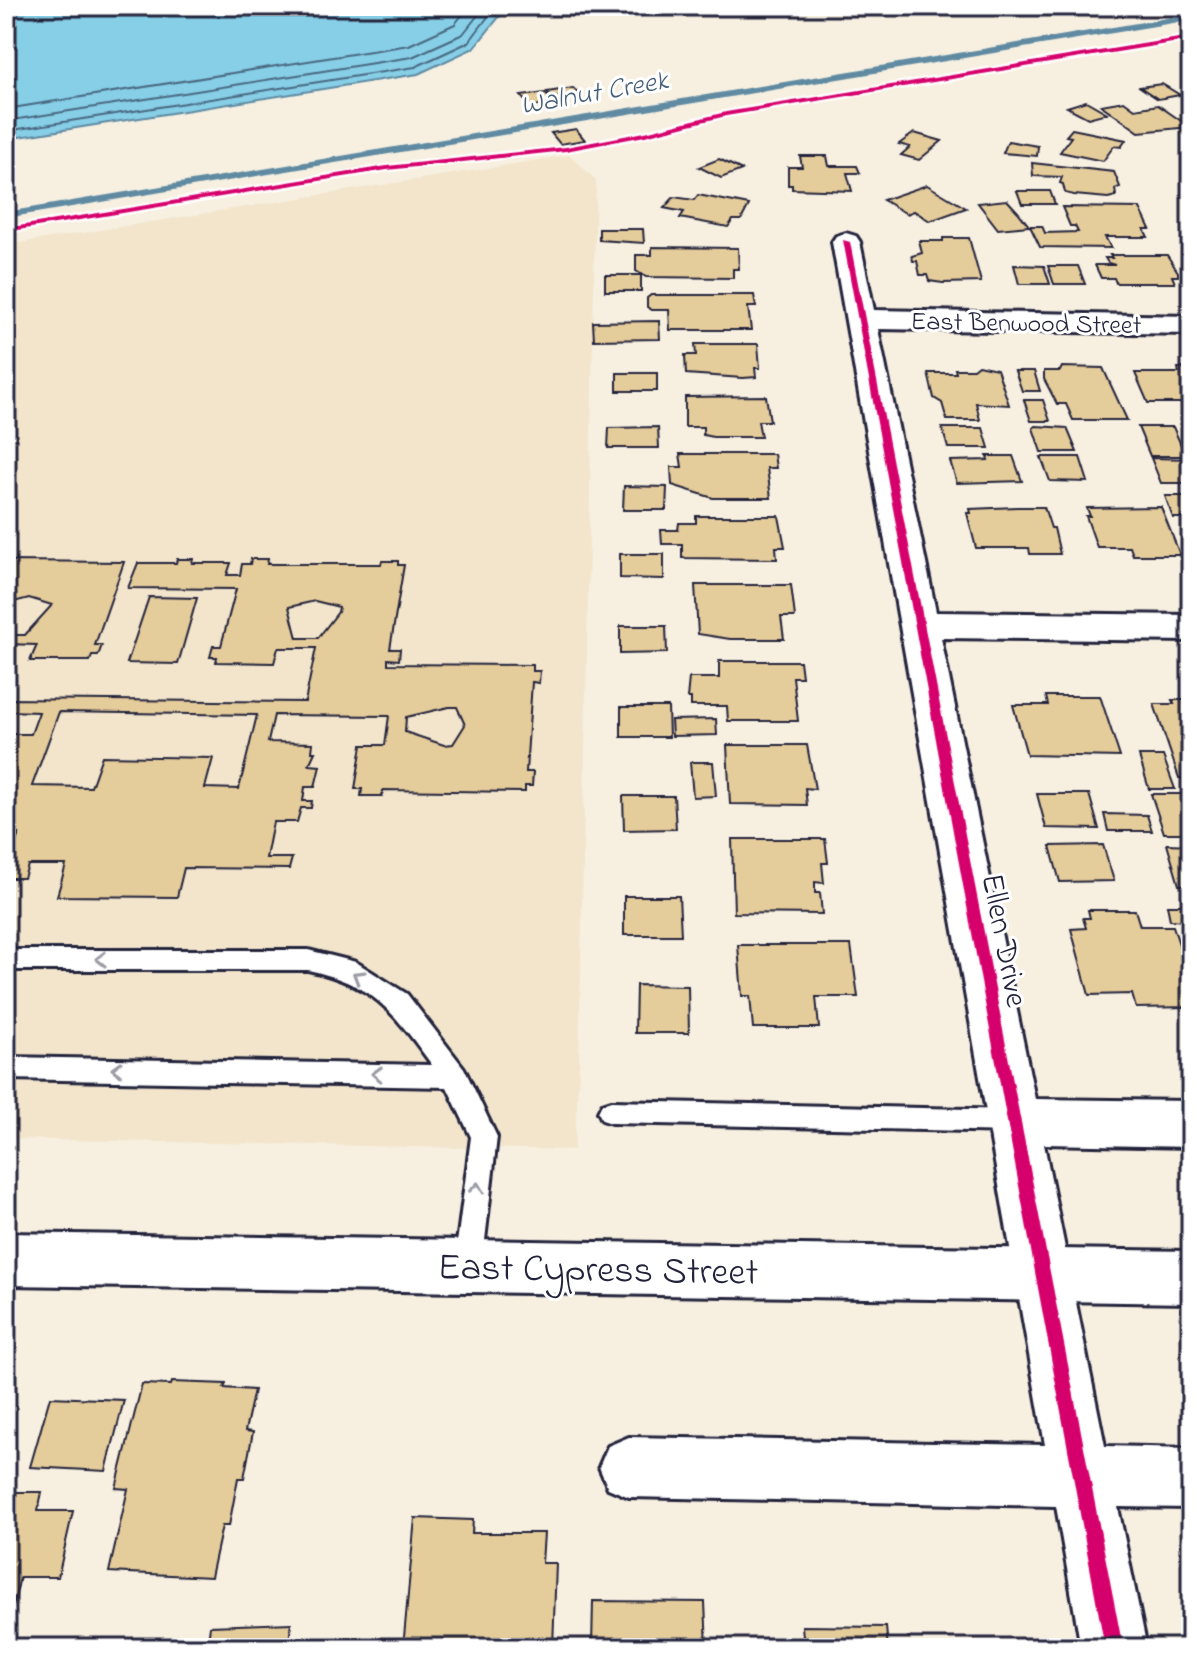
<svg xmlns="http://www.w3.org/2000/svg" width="1197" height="1654" font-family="'Indie Flower',sans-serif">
  <rect width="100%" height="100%" fill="#f7f0e1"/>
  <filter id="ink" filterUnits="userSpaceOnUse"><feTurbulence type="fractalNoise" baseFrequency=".0125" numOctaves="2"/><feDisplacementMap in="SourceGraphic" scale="16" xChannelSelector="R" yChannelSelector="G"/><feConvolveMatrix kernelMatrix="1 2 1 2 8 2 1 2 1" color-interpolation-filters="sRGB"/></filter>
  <g filter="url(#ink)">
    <polygon fill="#f2e5cc" points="570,155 596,180 579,1073 574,1150 6,1139 6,245"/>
    <polygon fill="#86cfe7" stroke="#5e8aa2" stroke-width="2" points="6,6 504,6 504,11 474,48 418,74 6,139"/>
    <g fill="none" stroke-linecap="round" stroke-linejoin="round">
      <g stroke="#4a6780" stroke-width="2">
        <polyline points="6,109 409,45 455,24 469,6"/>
        <polyline points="6,121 412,57 463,34 485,6"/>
        <polyline points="6,131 415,67 469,42 496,6"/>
      </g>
      <polygon fill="#5e8aa2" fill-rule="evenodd" points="1191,14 1191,20 6,218 6,212"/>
    </g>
    <g fill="#e5cc9b" stroke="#22223b" stroke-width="2" fill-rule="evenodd">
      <polygon points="1162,84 1180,95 1158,99 1140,87"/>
      <polygon points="573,88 581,96 552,98 547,92"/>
      <polygon points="545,93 554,103 530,107 521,96"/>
      <polygon points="1086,101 1107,113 1088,118 1067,107"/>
      <polygon points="1124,101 1135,109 1158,105 1190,127 1139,132 1101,105"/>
      <polygon points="576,129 585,140 560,144 551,133"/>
      <polygon points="1072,129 1126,140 1121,147 1114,146 1103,161 1060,152 1071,137 1066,136"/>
      <polygon points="914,133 942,141 919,160 901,155 910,147 899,144"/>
      <polygon points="1008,141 1038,146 1037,156 1003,153"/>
      <polygon points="800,156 827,156 829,166 857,166 860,173 847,173 852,191 792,189 792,185 788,185 788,167 802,167"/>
      <polygon points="719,159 742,170 721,178 699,167"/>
      <polygon points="1032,163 1114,172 1120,187 1115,189 1116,196 1108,198 1074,195 1065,193 1063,184 1060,183 1062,177 1033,176"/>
      <polygon points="927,185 966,208 930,221 914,211 907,214 883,200"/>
      <polygon points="1017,191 1050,191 1055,204 1022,204"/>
      <polygon points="698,195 749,205 741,220 733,220 728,227 680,218 684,212 664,208 674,197 694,200"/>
      <polygon points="1007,200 1018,212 1029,226 998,229 978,203"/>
      <polygon points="1062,207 1140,208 1150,229 1144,229 1148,237 1105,237 1111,248 1040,247 1030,226 1042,226 1045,233 1078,232 1075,226 1070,226"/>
      <polygon points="599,229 643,229 644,243 599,240"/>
      <polygon points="943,238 969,238 981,282 943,283 929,281 927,275 920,275 917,261 913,261 912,256 922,253 919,241 943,241"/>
      <polygon points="652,247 738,248 739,269 733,269 733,278 646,277 636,271 636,255 652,255"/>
      <polygon points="1110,255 1167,255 1178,272 1178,276 1172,276 1175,283 1116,283 1114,278 1101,278 1095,265 1115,265 1108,263 1105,258 1112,258"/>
      <polygon points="1014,265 1044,266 1050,284 1019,284"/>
      <polygon points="1048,266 1078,266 1085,284 1054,284"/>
      <rect x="605" y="275" width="36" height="16"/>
      <polygon points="651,295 754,295 756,307 748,307 751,330 670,330 669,310 652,310 647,307 647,298"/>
      <polygon points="659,321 660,339 594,340 593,322"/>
      <polygon points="695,344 758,344 760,368 755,368 756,377 743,378 686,374 685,355 696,355"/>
      <polygon points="978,365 997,369 1009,405 976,403 980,420 947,420 942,403 934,398 928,373 956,373 955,369 973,369"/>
      <polygon points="1062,367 1103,368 1127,420 1073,420 1066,404 1057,404 1044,379 1044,371 1060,371"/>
      <polygon points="1178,368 1191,368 1191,403 1148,403 1135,373 1179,373"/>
      <polygon points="1015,371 1034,371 1040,391 1022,391"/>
      <rect x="617" y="373" width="40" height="18"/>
      <polygon points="766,396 770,421 758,421 761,437 713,437 703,435 703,427 685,427 685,397"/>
      <polygon points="1024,400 1043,400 1050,421 1031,421"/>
      <polygon points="1036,426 1067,428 1077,452 1041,452 1033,428"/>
      <polygon points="658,427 659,448 608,448 609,428"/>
      <polygon points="1138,427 1173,427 1186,456 1150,456"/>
      <polygon points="942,428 983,428 989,448 948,448"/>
      <polygon points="680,454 774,454 776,468 767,468 771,498 713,498 672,485 671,467 682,467"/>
      <polygon points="987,456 1013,456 1022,481 957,483 950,461 988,460"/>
      <polygon points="1041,457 1080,457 1088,482 1050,481"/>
      <polygon points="1151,458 1191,459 1191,483 1161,483"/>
      <polygon points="624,486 667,487 666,510 623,510"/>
      <polygon points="1165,496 1186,496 1191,518 1173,518"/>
      <polygon points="1017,507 1044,507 1051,528 1054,528 1060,554 1030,554 1029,548 976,548 967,513 971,513 970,509"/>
      <polygon points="1161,507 1180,555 1133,555 1130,547 1097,547 1086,516 1090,516 1087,508"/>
      <polygon points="696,516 779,516 785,547 776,547 777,559 682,558 682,544 662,544 661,530 678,530 679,523 696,523"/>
      <polygon points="620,554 664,554 664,579 620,578"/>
      <path d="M177,559H193L192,563H231L227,575H240L242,564H250L251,559H268L267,564H381L382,561H398V565H404L390,649H400L399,660L388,659V664L533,665V671H540L539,683L532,682L526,772H533L532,786H525V792L383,790L382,796H361L362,789H355L362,745H385L389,716L274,715L268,742L313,743L312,752H315L309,765L320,766L315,787H305L303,801H312L311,808H301L297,822H273L266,858H292L289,869L184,868L177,897L57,896L66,865H28L24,878H6V856H10L19,834H6V734H31L39,712L6,711V699L305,702L316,648H278L274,663L216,662L217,657H210L213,646H221L236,589L128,588L138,563H176ZM315,601L339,607L338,612L318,638H297L289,607ZM449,707H457L465,725L453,744L444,745L405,732L406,717ZM59,712L257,715L239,789L205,788L213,758L102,756L91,787L32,786Z"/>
      <polygon points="6,561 124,562 95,645 102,645 98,656 92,656 90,661 30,661 37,645 6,644 6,635 25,635 52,605 29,598 6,604"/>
      <polygon points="695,585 791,585 795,617 781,617 784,639 730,639 698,634"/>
      <polygon points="149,597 197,598 178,664 127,663"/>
      <polygon points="620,626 666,626 667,653 620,654"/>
      <polygon points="719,661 800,661 802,677 793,677 798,721 728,721 727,706 691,706 691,698 687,698 689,678 719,678"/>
      <polygon points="1046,696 1100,696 1120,757 1027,755 1013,705 1048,705"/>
      <polygon points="1172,700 1191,700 1191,778 1179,778 1154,704 1174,704"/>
      <polygon points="621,707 668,707 669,737 621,737"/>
      <polygon points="716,719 717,735 672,736 671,720"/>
      <polygon points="727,745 807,745 815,789 805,788 807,805 730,804"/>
      <polygon points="1139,756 1163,756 1175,789 1149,789"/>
      <polygon points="690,762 713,762 716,796 693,797"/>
      <polygon points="1037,794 1089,794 1099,829 1046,828"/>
      <polygon points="1151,794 1191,794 1191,833 1164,833"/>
      <polygon points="623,796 674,796 676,829 624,830"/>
      <polygon points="1104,814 1147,815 1152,831 1108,831"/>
      <polygon points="732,839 825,839 828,863 822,863 824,883 815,882 815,893 820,893 822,914 734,913"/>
      <polygon points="1167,844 1191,845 1191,885 1179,885"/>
      <polygon points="1103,845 1114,881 1060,882 1050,846"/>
      <polygon points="624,896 679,896 681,935 624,935"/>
      <polygon points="1167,905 1183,905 1186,921 1170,920"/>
      <polygon points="1088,910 1135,910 1140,926 1173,926 1191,981 1191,1007 1136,1008 1132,994 1089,995 1071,929 1086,928 1083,918 1090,918"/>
      <polygon points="738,945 851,945 858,997 816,997 819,1028 753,1028 750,996 742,996"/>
      <polygon points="636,985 688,986 689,1033 635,1033"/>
      <polygon points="172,1382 226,1384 224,1388 254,1390 245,1431 253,1432 244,1478 238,1478 229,1526 222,1526 211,1577 109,1572 128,1489 116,1488 142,1384 171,1385"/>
      <polygon points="50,1397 124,1400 106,1471 30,1467"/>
      <polygon points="6,1492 42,1492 38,1511 73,1511 58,1577 20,1577 6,1636"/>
      <polygon points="415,1518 473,1520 472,1533 544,1533 542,1563 556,1563 553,1648 403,1648"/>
      <polygon points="593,1601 705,1602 707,1648 592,1648"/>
      <polygon points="291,1623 289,1645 297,1645 297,1648 207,1648 210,1626"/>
      <polygon points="802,1626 886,1627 888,1648 804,1648"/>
    </g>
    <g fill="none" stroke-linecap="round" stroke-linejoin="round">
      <g stroke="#22223b" stroke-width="6">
        <g id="lane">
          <path d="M6,950H308L356,962L407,994L464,1068L497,1137L482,1266L478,1275L468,1279L458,1275L454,1266L471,1137L447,1087L6,1079V1057L432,1065C393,1012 376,985 308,970H6Z"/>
          <polygon points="611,1101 1014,1110 1023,1113 1027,1121 1023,1129 1014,1132 611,1123 602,1120 598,1112 602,1104"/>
        </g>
      </g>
      <g stroke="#22223b" stroke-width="6">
        <polygon id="street" points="846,233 856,236 860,242 874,310 1191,316 1191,334 878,329 936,612 1191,615 1191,641 941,638 1035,1099 1191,1101 1191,1147 1044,1144 1105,1446 1191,1448 1191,1508 1118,1507 1147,1648 1081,1648 1056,1506 629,1497 608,1488 599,1467 608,1446 629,1437 1045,1445 832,242 836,236"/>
      </g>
      <g stroke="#22223b" stroke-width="6">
        <polygon id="secondary" points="6,1233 1191,1251 1191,1303 6,1285"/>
      </g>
      <use href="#lane" fill="#fff" fill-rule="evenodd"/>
      <use href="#street" fill="#fff" fill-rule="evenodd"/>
      <use href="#secondary" fill="#fff" fill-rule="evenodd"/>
      <g stroke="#fff" stroke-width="5">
        <g id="cycleway">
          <polygon points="1191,36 1191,40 726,116 645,136 566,151 387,170 6,232 6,228 387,166 566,147 645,132 726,112"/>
          <polygon points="843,240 850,242 1123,1648 1105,1648"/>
        </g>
      </g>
      <use href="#cycleway" fill="#d6006c" fill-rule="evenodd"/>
    </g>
    <defs><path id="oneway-chevron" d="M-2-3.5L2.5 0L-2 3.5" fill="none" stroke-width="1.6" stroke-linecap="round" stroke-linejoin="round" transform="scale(2)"/></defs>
    <g stroke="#9c9ca7">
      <use href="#oneway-chevron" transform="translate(101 959) rotate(-180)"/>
      <use href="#oneway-chevron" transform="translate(358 976) rotate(-149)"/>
      <use href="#oneway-chevron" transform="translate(117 1069) rotate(-179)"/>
      <use href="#oneway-chevron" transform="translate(377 1074) rotate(-178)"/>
      <use href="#oneway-chevron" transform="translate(477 1188) rotate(-83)"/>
    </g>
  </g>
  <g text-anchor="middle" stroke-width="6" stroke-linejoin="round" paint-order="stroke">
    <g font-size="26" fill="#22223b" stroke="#fff">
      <text transform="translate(1026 322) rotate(1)" y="9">East Benwood Street</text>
    </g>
    <g font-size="28" font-style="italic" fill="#455f77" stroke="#fff">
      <text transform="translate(594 91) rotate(-10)" y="10">Walnut Creek</text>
    </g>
    <g font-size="32" fill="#22223b" stroke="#fff">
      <text transform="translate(1006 940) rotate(79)" y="11">Ellen Drive</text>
    </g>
    <g font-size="38" fill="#22223b" stroke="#fff">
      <text transform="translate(598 1268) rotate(1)" y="13">East Cypress Street</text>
    </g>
  </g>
  <rect width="1197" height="1654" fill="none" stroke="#fff" stroke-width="32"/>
  <rect x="16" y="16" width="1165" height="1622" fill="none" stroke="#22223b" stroke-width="3" filter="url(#ink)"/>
</svg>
